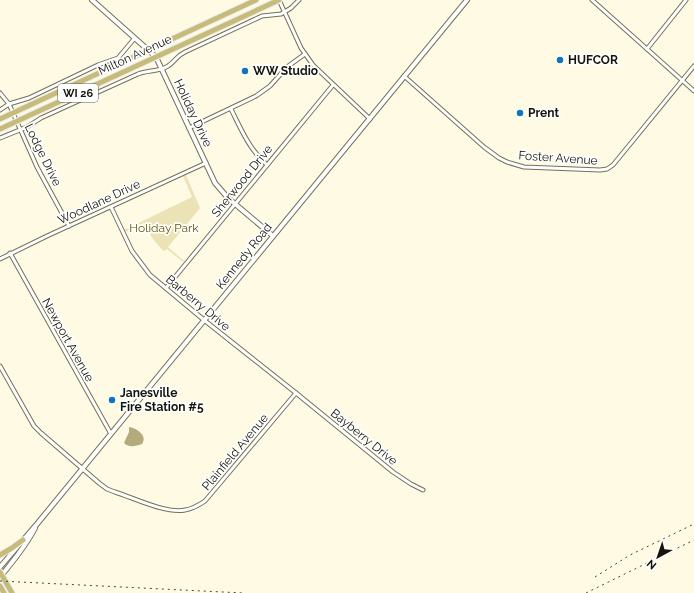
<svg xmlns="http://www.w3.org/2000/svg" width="694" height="593" font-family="Raleway,sans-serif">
  <rect width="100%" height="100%" fill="#fefae3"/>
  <path fill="#ebe3b5" d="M186,175L200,208L168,247L184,261L183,262L167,249L164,251C155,243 149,234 144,223L126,232L124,230L192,197L183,176Z"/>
  <path fill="#b4ab7c" d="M129,427C137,428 148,436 142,444C136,446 129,448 124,443L129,432Z"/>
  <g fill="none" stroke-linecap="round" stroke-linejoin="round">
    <g stroke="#73705c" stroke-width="5">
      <g id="minor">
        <polyline points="279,0 301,48 313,65 370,119"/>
        <polyline points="592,0 694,91"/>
        <polyline points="647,49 686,0"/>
        <polyline points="404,76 484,147 499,158 507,162 524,167 600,170 607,169 613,165 694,66"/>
        <polyline points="0,93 9,104 37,167 69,226"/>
        <path d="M231,109C241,129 249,149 267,165"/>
        <polyline points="0,110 9,104 29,98 98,65 118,58 134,39"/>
        <polyline points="189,128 256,96 270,86 287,67 305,54"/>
        <path d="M0,138L27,127L41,118L138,74C148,70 159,72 168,66C175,62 176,56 185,52L262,16L281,14L291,8L299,0"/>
        <polyline points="111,207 132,251 150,275 204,320 296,393 393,472 411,484 423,490"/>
        <polyline points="10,253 111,434"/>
        <polyline points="0,259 47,236 206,163"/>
        <polyline points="166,288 333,85"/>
        <path d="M0,366L34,426L41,433L99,483L107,489L115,492C134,498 166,514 185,510C192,509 199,505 205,501L296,393"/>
      </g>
    </g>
    <g stroke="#73705c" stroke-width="6">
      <g id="tertiary">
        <polyline points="92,0 156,57 215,183 228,198 273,236"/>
        <polyline points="0,567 37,524 467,0"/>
        <path d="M1,576C13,561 26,546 35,528"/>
      </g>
    </g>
    <g stroke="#ececec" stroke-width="7">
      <g id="primary">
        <polyline points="0,119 256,0"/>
        <polyline points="0,129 279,0"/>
        <polyline points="0,555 12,548 23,540"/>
        <polyline points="0,572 12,593"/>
        <polyline points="0,586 4,593"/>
      </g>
    </g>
    <use href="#minor" stroke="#fff" stroke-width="3"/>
    <use href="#tertiary" stroke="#fff" stroke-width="4"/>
    <use href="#primary" stroke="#c6bb7b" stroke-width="5"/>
    <g stroke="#48473b" stroke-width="1" stroke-dasharray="2 4" stroke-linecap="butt">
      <polyline points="595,577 630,555 694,524"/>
      <polyline points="0,581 243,593"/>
      <polyline points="586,593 694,540"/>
    </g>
  </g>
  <g fill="#1273bf" stroke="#fff" stroke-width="1.5">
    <circle cx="560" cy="60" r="4"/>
    <circle cx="245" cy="71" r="4"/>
    <circle cx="520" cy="113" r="4"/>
    <circle cx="112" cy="400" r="4"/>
  </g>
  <g text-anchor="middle" stroke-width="3.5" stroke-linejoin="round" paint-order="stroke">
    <rect fill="#fff" stroke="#5b5a55" stroke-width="1" x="58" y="84" width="40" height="18" rx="3"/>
    <g font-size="11" font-weight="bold" fill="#15140c">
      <text x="78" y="97">WI 26</text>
    </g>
    <g font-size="12" fill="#15140c" stroke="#fff">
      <text transform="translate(135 55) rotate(-25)" y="4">Milton Avenue</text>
      <text transform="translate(193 113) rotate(65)" y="4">Holiday Drive</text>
      <text transform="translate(43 155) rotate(64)" y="4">Lodge Drive</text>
      <text transform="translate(558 158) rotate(4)" y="4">Foster Avenue</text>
      <text transform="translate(242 181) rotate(-51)" y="4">Sherwood Drive</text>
      <text transform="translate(99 202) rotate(-25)" y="4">Woodlane Drive</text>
      <text transform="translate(244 256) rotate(-51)" y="4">Kennedy Road</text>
      <text transform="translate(198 303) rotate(40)" y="4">Barberry Drive</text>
      <text transform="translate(68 340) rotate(61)" y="4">Newport Avenue</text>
      <text transform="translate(364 437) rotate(39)" y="4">Bayberry Drive</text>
      <text transform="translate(235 452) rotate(-50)" y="4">Plainfield Avenue</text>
    </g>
    <g font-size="12" font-weight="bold" fill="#15140c" stroke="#fff" text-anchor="start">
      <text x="568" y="64">HUFCOR</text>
      <text x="253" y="75">WW Studio</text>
      <text x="528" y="117">Prent</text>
      <text x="120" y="397">Janesville<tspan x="120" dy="14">Fire Station #5</tspan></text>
    </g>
    <g font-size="12" fill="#635600" stroke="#fff">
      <text x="164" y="232">Holiday Park</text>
    </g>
  </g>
  <g transform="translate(658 557) rotate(220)" stroke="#ffffff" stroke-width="3" paint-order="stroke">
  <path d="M0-3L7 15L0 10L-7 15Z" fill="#15140c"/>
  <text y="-6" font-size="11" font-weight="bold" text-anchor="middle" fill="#15140c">N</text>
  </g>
</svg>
